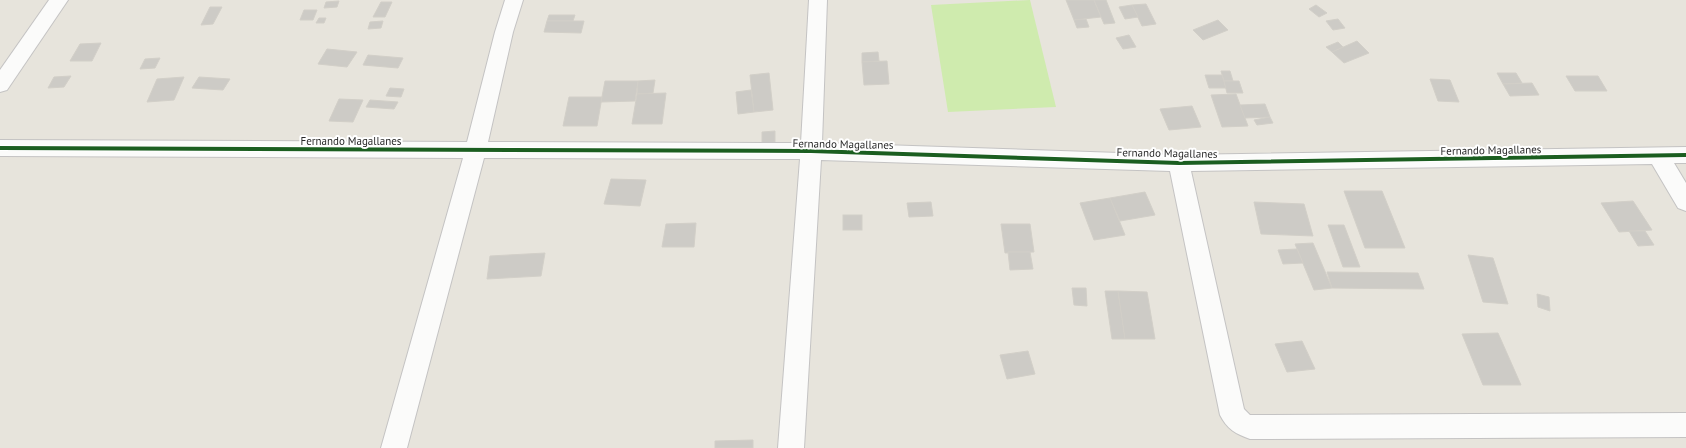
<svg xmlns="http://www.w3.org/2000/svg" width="1686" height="448" font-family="'PT Sans',sans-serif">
  <rect width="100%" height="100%" fill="#e7e4dc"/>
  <polygon fill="#cfebae" points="1030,0 1056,107 948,112 931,5"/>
  <g fill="#cdcbc6" stroke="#d2cfc8">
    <polygon points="1066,0 1094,0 1101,17 1074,20"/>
    <polygon points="1094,0 1106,0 1115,23 1104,24"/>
    <polygon points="339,1 337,7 324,8 326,2"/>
    <polygon points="381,2 392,2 385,17 373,17"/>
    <polygon points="1146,4 1156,24 1142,26 1132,5"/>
    <polygon points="1132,5 1138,17 1125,19 1119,7"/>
    <polygon points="1316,5 1327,13 1319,17 1309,9"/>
    <polygon points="210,7 222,7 213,24 201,25"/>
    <polygon points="304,10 317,10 313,20 300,20"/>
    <polygon points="549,15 575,15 573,21 547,21"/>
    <polygon points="319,18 326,18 324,23 316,23"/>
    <polygon points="1086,19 1089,27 1077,28 1074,20"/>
    <polygon points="1338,19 1345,28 1333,30 1326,21"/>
    <polygon points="1218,20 1228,30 1203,40 1193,30"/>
    <polygon points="383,21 381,28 368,29 370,22"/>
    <polygon points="547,21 584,21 581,33 544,32"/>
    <polygon points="1129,35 1136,47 1123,49 1116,38"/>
    <polygon points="1357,41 1369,53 1344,63 1332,52"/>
    <polygon points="1338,42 1343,47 1332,52 1326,47"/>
    <polygon points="101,43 92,61 70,61 80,44"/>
    <polygon points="327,49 357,52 347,67 318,64"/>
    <polygon points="878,52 879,61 862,62 862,53"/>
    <polygon points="368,55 403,58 398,68 363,65"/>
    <polygon points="160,58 155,68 140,69 145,59"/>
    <polygon points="887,61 889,84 864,85 862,62"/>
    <polygon points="1221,71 1230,71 1233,81 1224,81"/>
    <polygon points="769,73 773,110 754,112 750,75"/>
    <polygon points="1497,73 1516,73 1522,83 1503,84"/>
    <polygon points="1205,75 1222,75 1226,88 1209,88"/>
    <polygon points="71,76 64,87 48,88 54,77"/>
    <polygon points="1566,76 1598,76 1607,91 1575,91"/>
    <polygon points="184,77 174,100 147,102 157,79"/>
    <polygon points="199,77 230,79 223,90 192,88"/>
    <polygon points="1430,79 1450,80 1459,102 1438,101"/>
    <polygon points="655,80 653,93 637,94 638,81"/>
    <polygon points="605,81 638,81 635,101 601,102"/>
    <polygon points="1224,81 1239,81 1243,93 1227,93"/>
    <polygon points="1532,83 1539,95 1510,96 1503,84"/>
    <polygon points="390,88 404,89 401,97 386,96"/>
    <polygon points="751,90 754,112 738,114 736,92"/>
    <polygon points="666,93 662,124 632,124 637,94"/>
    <polygon points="1236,94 1248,126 1222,127 1211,95"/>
    <polygon points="569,97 602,97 597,126 563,126"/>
    <polygon points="339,99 363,100 353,122 329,121"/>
    <polygon points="370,100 398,102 394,109 366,107"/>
    <polygon points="1265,104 1270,117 1245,118 1240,105"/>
    <polygon points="1192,106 1201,127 1169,130 1160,109"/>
    <polygon points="1270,117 1273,123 1257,125 1254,120"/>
    <polygon points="775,131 775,142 762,143 762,132"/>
    <polygon points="611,179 646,180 640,206 604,204"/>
    <polygon points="1344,191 1382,191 1405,248 1365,248"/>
    <polygon points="1145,192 1155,215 1120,221 1110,198"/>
    <polygon points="1110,198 1125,235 1094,240 1080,203"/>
    <polygon points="1633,201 1652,230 1619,232 1601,203"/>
    <polygon points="931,202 933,216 909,217 907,203"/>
    <polygon points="1254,202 1304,204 1313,236 1261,234"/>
    <rect x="843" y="215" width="19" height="15"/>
    <polygon points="696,223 694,247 662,247 666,224"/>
    <polygon points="1001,224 1030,224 1034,252 1005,253"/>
    <polygon points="1328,225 1344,225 1360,267 1343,267"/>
    <polygon points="1629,231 1645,231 1654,245 1638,246"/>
    <polygon points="1313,243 1332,288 1314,290 1295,244"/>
    <polygon points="1297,249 1303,263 1283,264 1278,250"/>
    <polygon points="1008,252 1030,252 1033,269 1010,270"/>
    <polygon points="545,253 541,276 487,279 490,256"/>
    <polygon points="1468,255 1493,258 1508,304 1483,302"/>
    <polygon points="1327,272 1418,273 1424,289 1332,288"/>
    <polygon points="1072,288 1086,288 1087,306 1074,305"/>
    <polygon points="1105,291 1118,291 1125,339 1112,339"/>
    <polygon points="1118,291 1147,292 1155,339 1125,339"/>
    <polygon points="1537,294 1549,297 1550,311 1538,307"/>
    <polygon points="1498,333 1521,385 1483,385 1462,334"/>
    <polygon points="1302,341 1315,369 1287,372 1275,344"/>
    <polygon points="1028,351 1035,374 1007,379 1000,355"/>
    <polygon points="753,440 753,448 715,448 715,441"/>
  </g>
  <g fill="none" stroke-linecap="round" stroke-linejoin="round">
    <g stroke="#c4c3c3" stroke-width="2">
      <g id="minor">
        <polygon points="49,0 68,0 7,90 0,92 0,70"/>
        <path d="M505,0H523L513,32L488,142L801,143L809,0H827L822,143L1179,155L1686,147V163H1674L1686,183V211L1678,208L1652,164L1191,171L1244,409L1250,415L1686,413V437L1250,439C1236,434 1227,429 1220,415L1170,171L821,160L804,448H778L800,159L484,158L407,448H381L463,158L0,156V140L467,142L495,32Z"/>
      </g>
    </g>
    <use href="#minor" fill="#fbfbfa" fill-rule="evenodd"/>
    <g stroke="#fff" stroke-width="6">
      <polyline id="cycleway" points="0,148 811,151 1179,163 1686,155"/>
    </g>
    <use href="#cycleway" stroke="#1b5e20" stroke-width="4"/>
  </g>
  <g text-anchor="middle" stroke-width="4" stroke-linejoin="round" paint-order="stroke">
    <g font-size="11" fill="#282828" stroke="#fff">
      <text x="351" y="145">Fernando Magallanes</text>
      <text transform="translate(843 144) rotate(1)" y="4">Fernando Magallanes</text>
      <text transform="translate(1491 150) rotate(-1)" y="4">Fernando Magallanes</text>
      <text transform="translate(1167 153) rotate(1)" y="4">Fernando Magallanes</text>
    </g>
  </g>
</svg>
